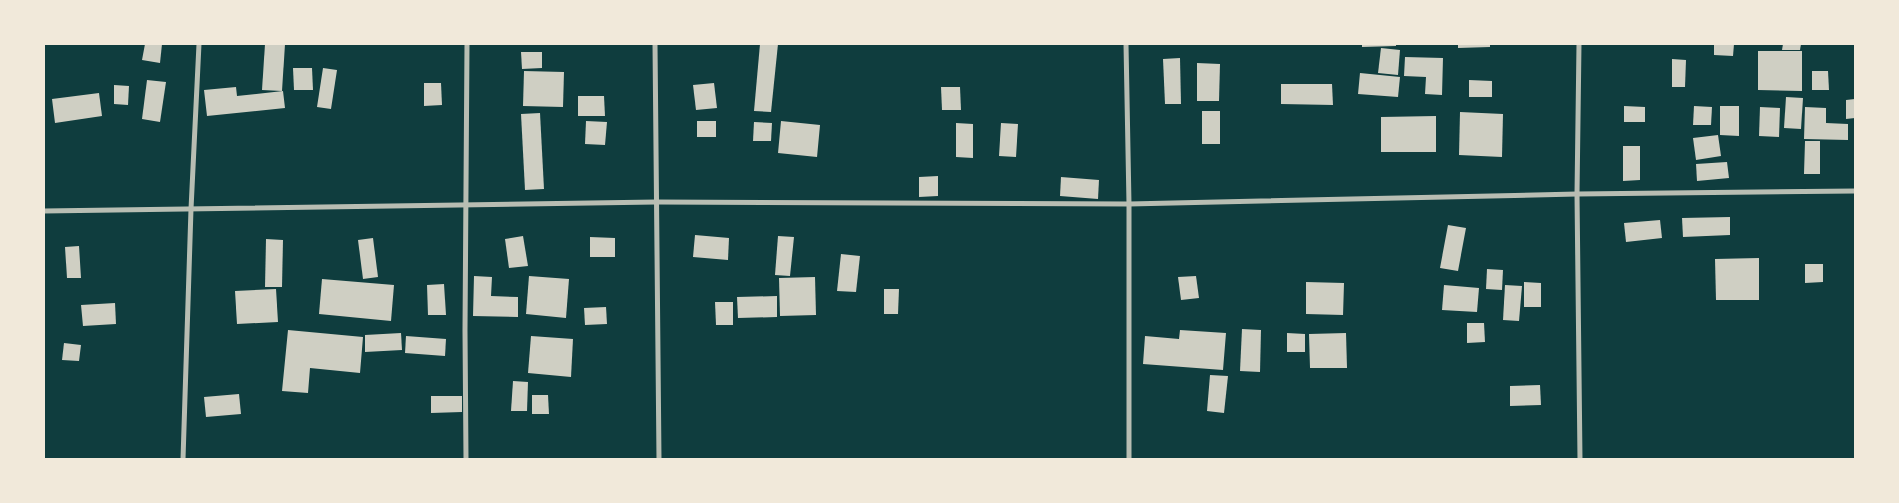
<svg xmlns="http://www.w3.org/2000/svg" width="1899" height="503" font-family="'DM Sans',sans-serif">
  <rect width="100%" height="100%" fill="#0f3d3e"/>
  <g fill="#cfcfc3">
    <polygon points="145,44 162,44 160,63 142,60"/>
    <polygon points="265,44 285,44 282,91 262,90"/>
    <polygon points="760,44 778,44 771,112 754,111"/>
    <polygon points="1362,44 1396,44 1396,46 1362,47"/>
    <polygon points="1458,44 1490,44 1490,47 1458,48"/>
    <polygon points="1714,44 1734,44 1733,56 1714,55"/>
    <polygon points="1783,44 1801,44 1800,50 1782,50"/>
    <polygon points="1381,48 1400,50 1398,75 1378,73"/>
    <polygon points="1758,51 1802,51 1802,91 1758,90"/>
    <polygon points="521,52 542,52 542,68 522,69"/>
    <polygon points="1405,57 1443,58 1442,95 1425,94 1426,77 1404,76"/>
    <polygon points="1180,58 1181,104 1165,104 1163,59"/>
    <polygon points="1672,59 1686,60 1685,87 1672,87"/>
    <polygon points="1197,63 1220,64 1219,101 1197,101"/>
    <polygon points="293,68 312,68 313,90 294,90"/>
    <polygon points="323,68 337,70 331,109 317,107"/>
    <polygon points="524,71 564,72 563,107 523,106"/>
    <polygon points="1812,71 1828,71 1829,90 1812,90"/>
    <polygon points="1360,73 1400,77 1398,97 1358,94"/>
    <polygon points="147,80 166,82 160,122 142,119"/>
    <polygon points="1469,80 1492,81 1492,97 1469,97"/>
    <polygon points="424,83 441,83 442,105 424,106"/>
    <polygon points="714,83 717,108 696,110 693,85"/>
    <polygon points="1281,84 1332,84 1333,105 1281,104"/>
    <polygon points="114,85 129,86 128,105 114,104"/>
    <polygon points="236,87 237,96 283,91 285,108 207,116 204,90"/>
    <polygon points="941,87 960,87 961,110 942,110"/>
    <polygon points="99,93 102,116 55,123 52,99"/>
    <polygon points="578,96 604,96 605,116 578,116"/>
    <polygon points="1786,97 1803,98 1801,129 1784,128"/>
    <polygon points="1855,99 1855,118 1846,119 1846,100"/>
    <polygon points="1624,106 1645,107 1645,122 1624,122"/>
    <polygon points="1694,106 1712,107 1711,125 1693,125"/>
    <polygon points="1720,106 1739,106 1739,136 1720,135"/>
    <polygon points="1760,107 1780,108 1779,137 1759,136"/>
    <polygon points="1805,107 1826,108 1826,123 1848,124 1848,140 1804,139"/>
    <rect x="1202" y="111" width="18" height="33"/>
    <polygon points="1460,112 1503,114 1502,157 1459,155"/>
    <polygon points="540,113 544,189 525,190 521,114"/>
    <polygon points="1436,116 1436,152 1381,152 1381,117"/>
    <polygon points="586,121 607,122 605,145 585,144"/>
    <rect x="697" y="121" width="19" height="16"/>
    <polygon points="781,121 820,125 817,157 778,153"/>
    <polygon points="754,122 772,123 771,141 753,141"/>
    <polygon points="956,123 973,124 973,158 956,157"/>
    <polygon points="1001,123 1018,124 1016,157 999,156"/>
    <polygon points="1718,135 1721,156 1696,160 1693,138"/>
    <polygon points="1805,141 1820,141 1820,174 1804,174"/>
    <polygon points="1623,146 1640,146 1640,180 1623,181"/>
    <polygon points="1727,162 1729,178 1697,181 1696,164"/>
    <polygon points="938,176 938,196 919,197 919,177"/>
    <polygon points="1061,177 1099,180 1098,199 1060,196"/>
    <polygon points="1730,217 1730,235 1683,237 1682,218"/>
    <polygon points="1660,220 1662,238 1626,242 1624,223"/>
    <polygon points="1448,225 1466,228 1458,271 1440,268"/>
    <polygon points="695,235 729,238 728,260 693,257"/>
    <polygon points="523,236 528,266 509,268 505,239"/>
    <polygon points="778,236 794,237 790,276 775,275"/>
    <polygon points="590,237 615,238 615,257 590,257"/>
    <polygon points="373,238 378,277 363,279 358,240"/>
    <polygon points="266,239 283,240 282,287 265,287"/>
    <polygon points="79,246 81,278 67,278 65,247"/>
    <polygon points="841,254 860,256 856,292 837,291"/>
    <polygon points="1759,258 1759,300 1716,300 1715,259"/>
    <polygon points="1805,264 1823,264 1823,282 1805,283"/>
    <polygon points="1487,269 1503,270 1502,290 1486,289"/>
    <polygon points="474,276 492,277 491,296 518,297 518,317 473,316"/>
    <polygon points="529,276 569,279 566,318 526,314"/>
    <polygon points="1196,276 1199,298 1181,300 1178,277"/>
    <polygon points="815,277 816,315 780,316 779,278"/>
    <polygon points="322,279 394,285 391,321 319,314"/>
    <polygon points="1306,282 1344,283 1343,315 1306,314"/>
    <polygon points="1524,282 1541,283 1541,307 1524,307"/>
    <polygon points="444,284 446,315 428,315 427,285"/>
    <polygon points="1444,285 1479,288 1477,312 1442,310"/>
    <polygon points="1505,285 1522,286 1519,321 1503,320"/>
    <polygon points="276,289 278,322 237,324 235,291"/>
    <polygon points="884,289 899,289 898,314 884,314"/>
    <polygon points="777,296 777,317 738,318 737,297"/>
    <polygon points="715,302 733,302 733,325 716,325"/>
    <polygon points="115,303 116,324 83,326 81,305"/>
    <polygon points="606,307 607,324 585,325 584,308"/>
    <polygon points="1467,323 1484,323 1485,342 1467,343"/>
    <polygon points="1242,329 1261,330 1260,372 1240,371"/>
    <polygon points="288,330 363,337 360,373 310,368 308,393 282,391"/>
    <polygon points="1180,330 1226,333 1223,370 1143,364 1145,336 1179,339"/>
    <polygon points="401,333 402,350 365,352 365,335"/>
    <polygon points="1287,333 1305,334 1305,352 1287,352"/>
    <polygon points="1346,333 1347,368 1310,368 1309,334"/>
    <polygon points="406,336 446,339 445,356 405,353"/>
    <polygon points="531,336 573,339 571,377 528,373"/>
    <polygon points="64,343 81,345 79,361 62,360"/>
    <polygon points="1210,375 1228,376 1224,413 1207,411"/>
    <polygon points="513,381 528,382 527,411 511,411"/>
    <polygon points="1540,385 1541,405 1510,406 1510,386"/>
    <polygon points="239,394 241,414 206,417 204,397"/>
    <polygon points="532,395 548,395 549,414 532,414"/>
    <polygon points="431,396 462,396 462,412 431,413"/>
  </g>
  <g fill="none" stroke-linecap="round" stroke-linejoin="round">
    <g stroke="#b8beb3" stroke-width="5">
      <polyline points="655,44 659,459"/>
      <polyline points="1126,44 1129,204 1129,459"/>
      <polyline points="1579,44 1577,194 1580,459"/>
      <polyline points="44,211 656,202 1129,204 1577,194 1855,191"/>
      <polyline points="183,459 191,209 199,44"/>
      <polyline points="466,459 465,331 467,44"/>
    </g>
  </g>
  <rect width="1899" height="503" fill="none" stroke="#f1e9da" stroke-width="90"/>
</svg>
